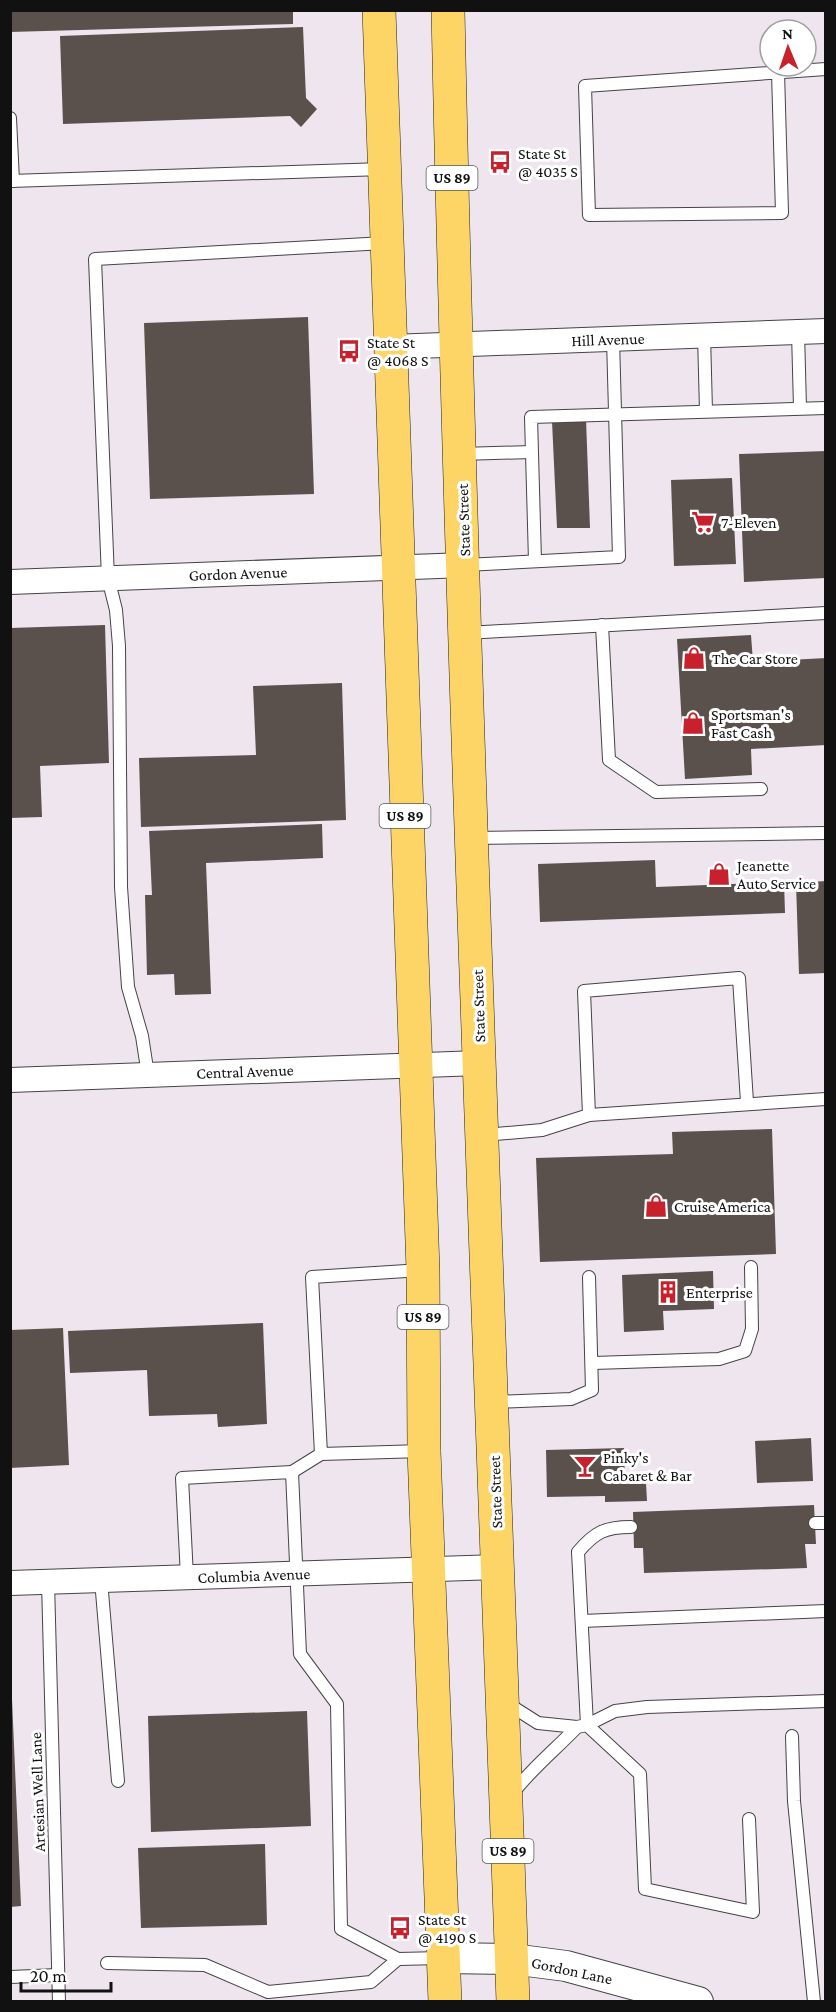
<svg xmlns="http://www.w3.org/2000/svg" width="836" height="2012" font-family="'Crimson Pro',serif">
  <rect width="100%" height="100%" fill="#fffcf4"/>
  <path fill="#eee5ef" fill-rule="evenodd" d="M11,11H825V2001H11ZM770,30H806V66H770Z"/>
  <g fill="#5a514c">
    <polygon points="10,10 293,10 293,24 10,32"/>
    <polygon points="303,27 306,98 317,109 301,127 290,116 63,124 60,36"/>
    <polygon points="308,317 314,494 150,499 144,323"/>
    <polygon points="586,419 590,528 557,528 552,421"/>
    <polygon points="826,451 826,578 744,582 739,454"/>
    <polygon points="732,478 736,564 674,566 671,480"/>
    <polygon points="105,625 109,763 40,766 42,817 10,818 10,628"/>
    <polygon points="751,635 753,662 826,658 826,745 751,749 752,775 685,779 677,639"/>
    <polygon points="342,683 346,820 141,827 139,758 256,755 253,686"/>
    <polygon points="322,824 323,858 206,863 211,994 175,995 174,974 147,975 145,895 152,895 149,831"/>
    <polygon points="655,860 656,887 784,882 785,913 540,922 538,864"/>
    <polygon points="826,881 826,973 799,974 796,883"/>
    <polygon points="772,1129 776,1254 540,1262 536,1158 673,1154 672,1132"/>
    <polygon points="713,1271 714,1309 663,1311 664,1330 624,1332 622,1275"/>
    <polygon points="263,1323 267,1424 218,1427 217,1414 149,1416 147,1370 70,1373 68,1331"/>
    <polygon points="63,1328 69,1465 10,1468 10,1330"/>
    <polygon points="811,1438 813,1481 757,1483 755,1441"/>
    <polygon points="624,1448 625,1484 646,1483 647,1501 605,1502 605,1496 547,1497 546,1450"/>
    <polygon points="814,1505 816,1544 805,1544 807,1568 644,1573 643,1548 634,1548 633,1512"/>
    <polygon points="10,1653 21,1906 10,1907"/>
    <polygon points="307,1711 311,1826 151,1832 148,1716"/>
    <polygon points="265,1844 267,1925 141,1928 138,1848"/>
  </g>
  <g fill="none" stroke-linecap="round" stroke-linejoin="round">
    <g stroke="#444" stroke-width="14">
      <g id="service">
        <polyline points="778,72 782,213 589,215 585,86 826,69"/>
        <polyline points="10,118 13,181"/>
        <polyline points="10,181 383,169"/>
        <polyline points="798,332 800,408"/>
        <polyline points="704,335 706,411"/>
        <polyline points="461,454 531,452"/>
        <polyline points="535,561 531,417 826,408"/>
        <polyline points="465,565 619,557 613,339"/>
        <polyline points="602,625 609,760 656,792 761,789"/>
        <polyline points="466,633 826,613"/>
        <polyline points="474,838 826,833"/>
        <polyline points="148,1075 142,1036 128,987 121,887 119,646 116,610 108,578 95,259 385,243"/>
        <polyline points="589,1115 584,991 739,978 747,1102"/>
        <polyline points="484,1135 542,1130 589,1115 826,1099"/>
        <polyline points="422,1270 312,1277 321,1454 423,1451"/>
        <polyline points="593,1363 719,1359 745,1351 752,1329 751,1267"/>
        <polyline points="493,1402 571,1399 592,1390 589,1277"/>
        <polyline points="292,1472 321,1454"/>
        <polyline points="815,1523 826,1523"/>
        <path d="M631,1527C605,1527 595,1532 578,1552L587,1725L640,1774L645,1889L753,1912L749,1819"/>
        <polyline points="187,1577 182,1478 292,1472 300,1654 337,1704 341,1929 398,1959 441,1958"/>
        <polyline points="101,1580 118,1781"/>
        <polyline points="48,1582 59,2002"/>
        <polyline points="582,1621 826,1611"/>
        <path d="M505,1702L538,1723L577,1727C555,1750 532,1768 512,1794"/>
        <polyline points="577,1727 587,1725 615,1711 647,1707 826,1701"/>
        <polyline points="792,1736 794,1801 814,2002"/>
        <polyline points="107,1963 205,1965 268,1992 371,1982 398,1959"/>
        <polyline points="10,1977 58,1975"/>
      </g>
    </g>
    <g stroke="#444" stroke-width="26">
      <g id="minor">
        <polyline points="390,347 826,331"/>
        <polyline points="10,582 465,565"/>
        <polyline points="10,1080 479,1063"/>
        <polyline points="10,1583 498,1567"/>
      </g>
    </g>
    <g stroke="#444" stroke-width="32">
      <polyline id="tertiary" points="444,1958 512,1959 566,1966 698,2002"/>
    </g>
    <g stroke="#222" stroke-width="34">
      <g id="primary">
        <polyline points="379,10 423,1270 424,1451 445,2002"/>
        <path d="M448,10C462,674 490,1338 513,2002"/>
      </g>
    </g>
    <use href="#service" stroke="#fff" stroke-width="12"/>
    <use href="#minor" stroke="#fff" stroke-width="24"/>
    <use href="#tertiary" stroke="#fff" stroke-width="30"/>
    <use href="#primary" stroke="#fdd466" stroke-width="33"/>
  </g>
  <defs>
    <g id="bus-bare" transform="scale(1.8)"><path d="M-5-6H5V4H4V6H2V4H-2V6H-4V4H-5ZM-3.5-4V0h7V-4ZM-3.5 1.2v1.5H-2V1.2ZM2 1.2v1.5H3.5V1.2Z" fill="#c8212e" stroke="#fff" stroke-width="2.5" paint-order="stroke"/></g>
    <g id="supermarket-bare" transform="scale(1.8)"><path d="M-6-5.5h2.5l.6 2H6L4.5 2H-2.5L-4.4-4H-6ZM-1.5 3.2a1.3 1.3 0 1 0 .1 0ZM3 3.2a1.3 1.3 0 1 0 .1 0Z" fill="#c8212e" stroke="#fff" stroke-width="2.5" paint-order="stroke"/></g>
    <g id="shop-bare" transform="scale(1.8)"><path d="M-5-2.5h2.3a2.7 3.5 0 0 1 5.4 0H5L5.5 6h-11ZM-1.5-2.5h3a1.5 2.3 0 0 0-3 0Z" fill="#c8212e" stroke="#fff" stroke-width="2.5" paint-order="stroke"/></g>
    <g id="building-bare" transform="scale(1.8)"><path d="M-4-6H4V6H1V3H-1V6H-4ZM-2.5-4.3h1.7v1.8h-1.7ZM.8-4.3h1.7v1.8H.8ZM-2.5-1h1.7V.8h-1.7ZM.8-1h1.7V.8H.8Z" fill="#c8212e" stroke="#fff" stroke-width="2.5" paint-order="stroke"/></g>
    <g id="bar-bare" transform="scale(1.8)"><path d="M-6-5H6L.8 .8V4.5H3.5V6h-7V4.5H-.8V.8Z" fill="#c8212e" stroke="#fff" stroke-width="2.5" paint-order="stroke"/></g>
  </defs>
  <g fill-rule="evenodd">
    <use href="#bus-bare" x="500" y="162"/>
    <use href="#bus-bare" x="349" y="351"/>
    <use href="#supermarket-bare" x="703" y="522"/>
    <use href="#shop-bare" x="694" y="658"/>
    <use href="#shop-bare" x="693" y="723"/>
    <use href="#shop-bare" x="719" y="874"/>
    <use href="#shop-bare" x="656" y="1206"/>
    <use href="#building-bare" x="668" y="1292"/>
    <use href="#bar-bare" x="585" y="1466"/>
    <use href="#bus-bare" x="400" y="1928"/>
  </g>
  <g text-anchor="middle" stroke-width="6" stroke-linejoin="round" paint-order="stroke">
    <g fill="#fff" stroke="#585858" stroke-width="1.5">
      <rect x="426.5" y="166" width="51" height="24" rx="4.5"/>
      <rect x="379.5" y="804" width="51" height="24" rx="4.5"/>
      <rect x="397.5" y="1305" width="51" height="24" rx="4.5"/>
      <rect x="482.5" y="1839" width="51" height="24" rx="4.5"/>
    </g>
    <g font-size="15" font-weight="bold" fill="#111">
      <text x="452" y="183">US 89</text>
      <text x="405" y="821">US 89</text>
      <text x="423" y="1322">US 89</text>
      <text x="508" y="1856">US 89</text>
    </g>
    <g font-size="16" fill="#111" stroke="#fff" text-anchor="start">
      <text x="518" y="159">State St<tspan x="518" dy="18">@ 4035 S</tspan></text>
      <text x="367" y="348">State St<tspan x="367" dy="18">@ 4068 S</tspan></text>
      <text x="721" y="528">7-Eleven</text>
      <text x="712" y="664">The Car Store</text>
      <text x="711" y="720">Sportsman's<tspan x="711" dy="18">Fast Cash</tspan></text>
      <text x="737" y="871">Jeanette<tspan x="737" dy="18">Auto Service</tspan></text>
      <text x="674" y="1212">Cruise America</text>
      <text x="686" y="1298">Enterprise</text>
      <text x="603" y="1463">Pinky's<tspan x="603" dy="18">Cabaret &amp; Bar</tspan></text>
      <text x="418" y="1925">State St<tspan x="418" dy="18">@ 4190 S</tspan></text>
    </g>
    <g font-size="16" fill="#111" stroke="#fff">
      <text transform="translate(608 339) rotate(-2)" y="6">Hill Avenue</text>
      <text transform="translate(463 520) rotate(-92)" y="6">State Street</text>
      <text transform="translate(238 573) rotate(-2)" y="6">Gordon Avenue</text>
      <text transform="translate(478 1006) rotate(-92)" y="6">State Street</text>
      <text transform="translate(245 1071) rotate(-2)" y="6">Central Avenue</text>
      <text transform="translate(495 1492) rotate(-92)" y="6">State Street</text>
      <text transform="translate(254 1575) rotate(-2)" y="6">Columbia Avenue</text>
      <text transform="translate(37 1792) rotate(-92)" y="6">Artesian Well Lane</text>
      <text transform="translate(572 1970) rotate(12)" y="6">Gordon Lane</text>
    </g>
  </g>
  <rect width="836" height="2012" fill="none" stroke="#111111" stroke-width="24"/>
  <g transform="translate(788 48) rotate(358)"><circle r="28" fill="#ffffff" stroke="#a0a0a0" stroke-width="1.5"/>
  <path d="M0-4.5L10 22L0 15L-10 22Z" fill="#c8212e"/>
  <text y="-9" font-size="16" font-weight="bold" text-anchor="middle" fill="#111111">N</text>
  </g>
  <path d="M21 1982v9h90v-9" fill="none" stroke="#111111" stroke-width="3"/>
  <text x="30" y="1982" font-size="18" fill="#111111" stroke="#ffffff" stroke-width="4.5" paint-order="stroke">20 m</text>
</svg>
